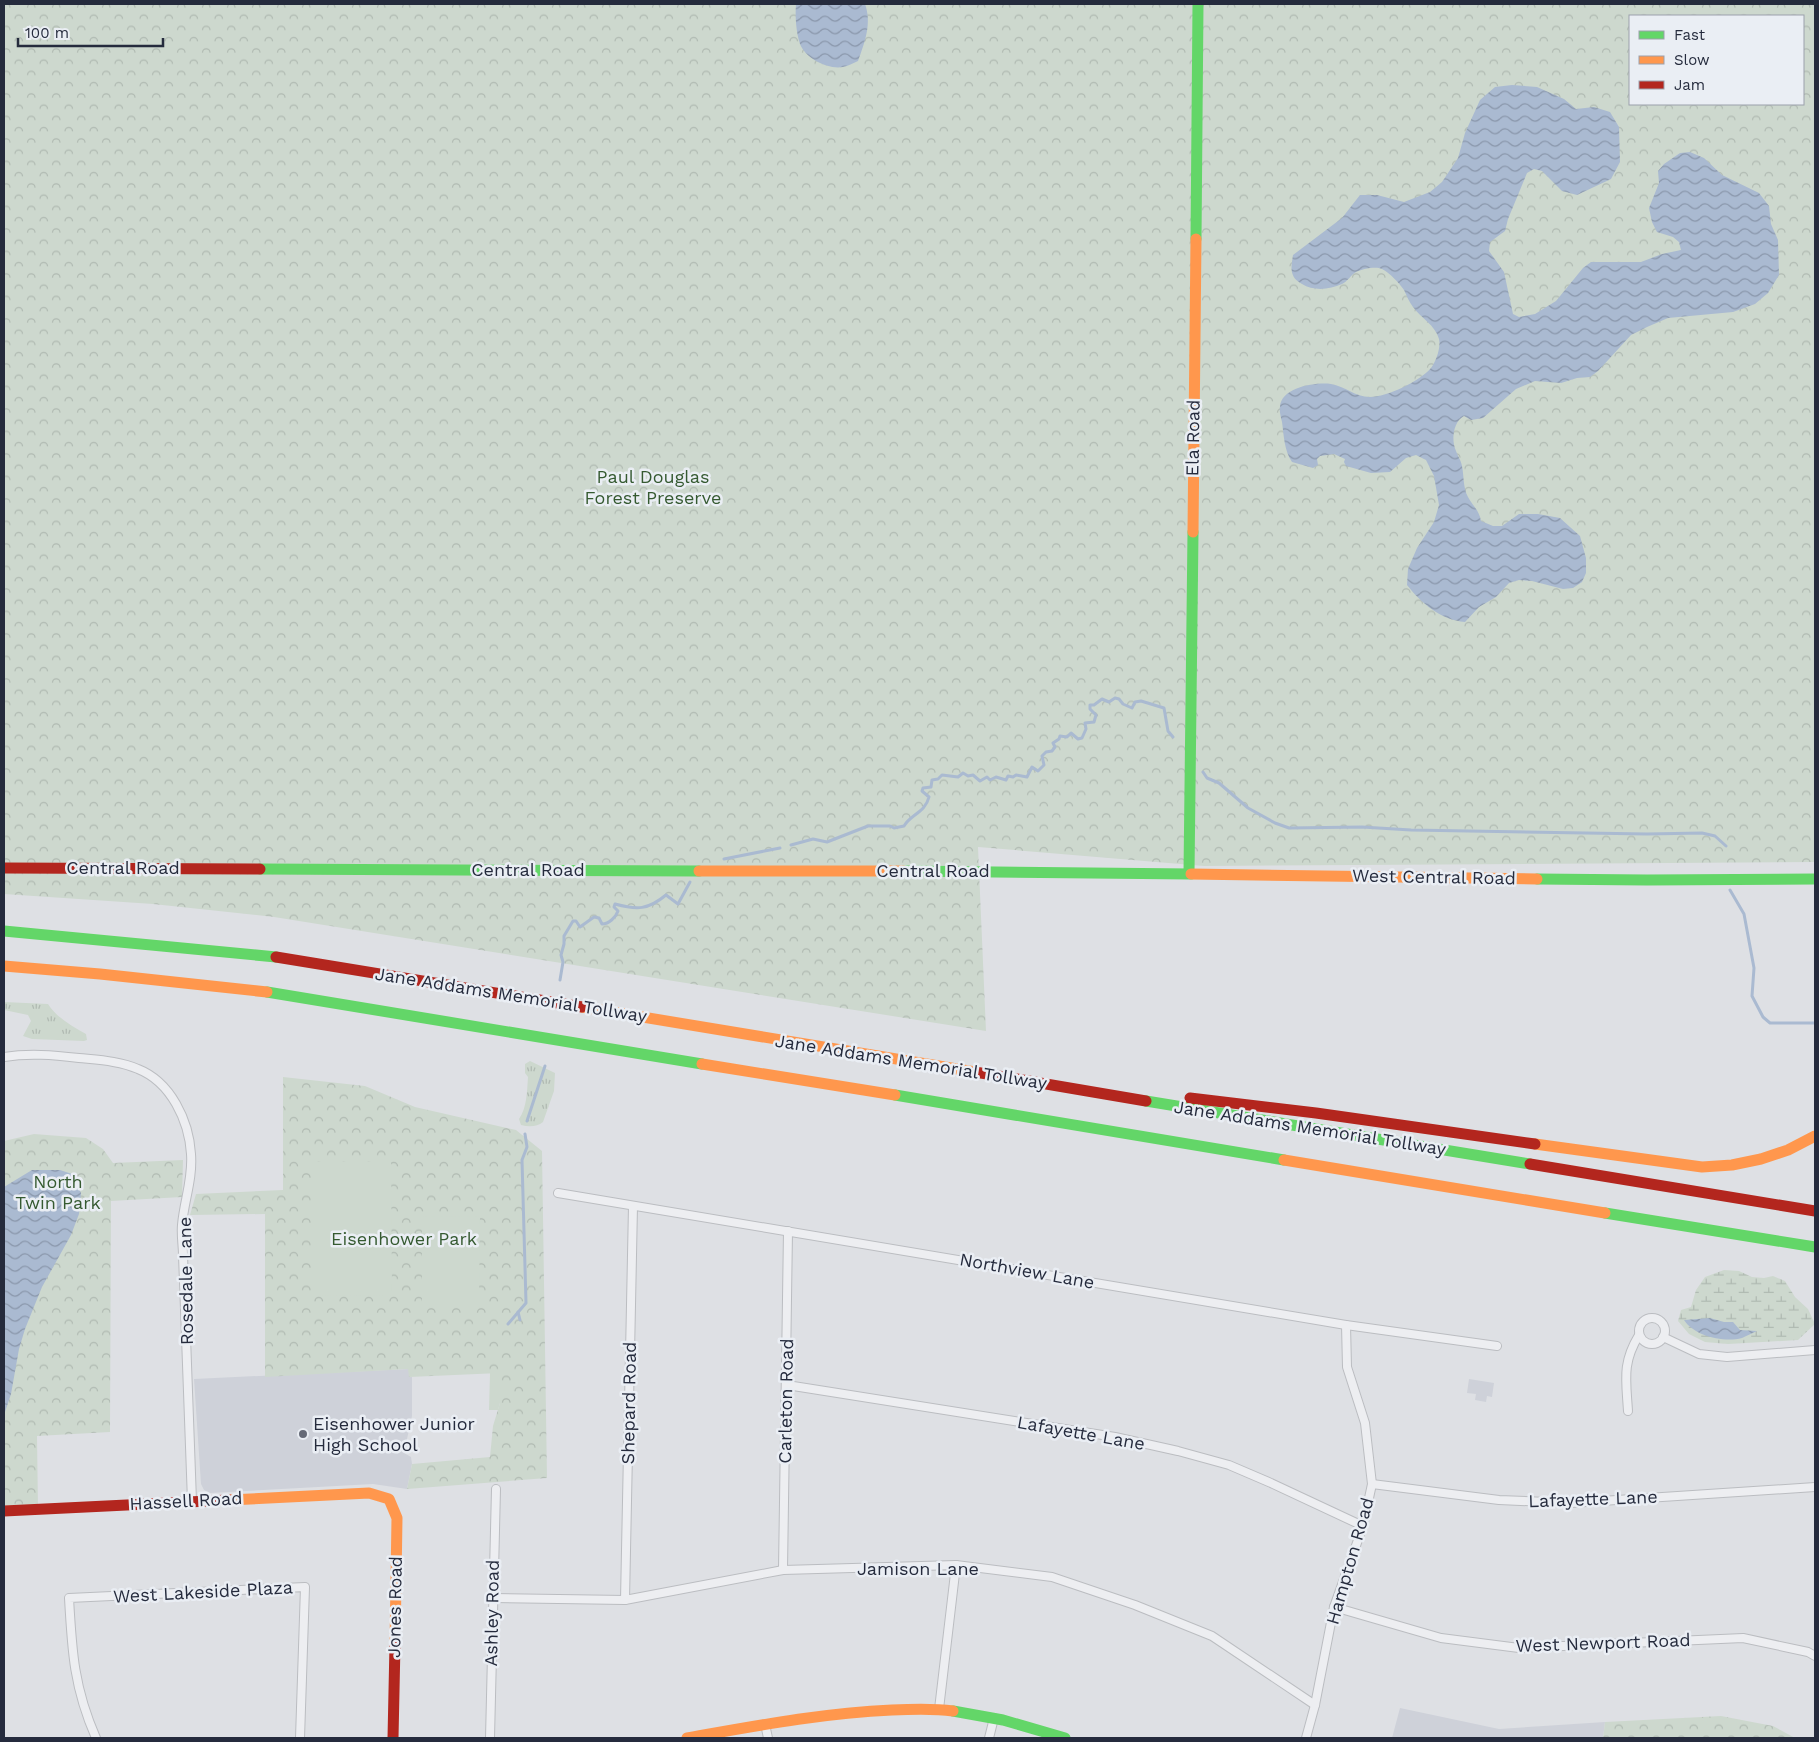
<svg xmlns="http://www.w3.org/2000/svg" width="1819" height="1742" font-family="'Work Sans',sans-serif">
  <defs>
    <pattern id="grass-tufts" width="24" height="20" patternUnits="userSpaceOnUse" patternTransform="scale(1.25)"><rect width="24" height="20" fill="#cdd8ce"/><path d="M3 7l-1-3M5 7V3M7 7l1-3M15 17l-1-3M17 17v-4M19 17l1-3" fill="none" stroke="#b0bab2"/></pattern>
    <pattern id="wetland-marsh" width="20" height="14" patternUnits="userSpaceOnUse" patternTransform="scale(1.25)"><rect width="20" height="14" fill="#cdd8ce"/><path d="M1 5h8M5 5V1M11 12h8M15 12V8" fill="none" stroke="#b0bab2"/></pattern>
    <pattern id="park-crowns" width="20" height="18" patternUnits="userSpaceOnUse" patternTransform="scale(1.25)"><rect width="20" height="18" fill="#cdd8ce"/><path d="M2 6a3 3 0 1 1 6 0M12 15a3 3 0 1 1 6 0" fill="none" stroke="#b0bab2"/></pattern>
    <pattern id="water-waves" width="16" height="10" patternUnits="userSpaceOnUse" patternTransform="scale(1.25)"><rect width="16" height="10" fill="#aabad1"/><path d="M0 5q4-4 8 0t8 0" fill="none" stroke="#8a97ab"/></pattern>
  </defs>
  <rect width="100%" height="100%" fill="#dee0e4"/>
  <g fill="#ced1d9">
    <polygon points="409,1369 409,1377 412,1377 412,1416 404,1453 411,1457 412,1464 407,1489 373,1484 210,1493 204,1490 201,1484 194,1379"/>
    <polygon points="1469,1379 1494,1383 1492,1397 1487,1396 1486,1402 1475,1400 1476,1394 1467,1393"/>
    <polygon points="1400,1708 1499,1729 1605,1722 1603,1738 1392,1738"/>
  </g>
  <g fill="url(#grass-tufts)">
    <path d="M4,1002L48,1004C57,1018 72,1026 86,1034L87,1040L84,1041L32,1039L23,1036L31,1021L28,1015L4,1010Z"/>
    <path d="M530,1061L555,1073L554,1091L543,1122C537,1127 529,1127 521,1125L519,1119C527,1108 527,1091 528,1077L525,1073V1064Z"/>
  </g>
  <polygon fill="url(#wetland-marsh)" points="1724,1270 1739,1271 1752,1277 1764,1278 1773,1276 1785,1281 1795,1297 1808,1309 1815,1324 1798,1340 1728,1344 1705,1342 1689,1334 1678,1321 1681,1310 1691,1307 1696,1290 1705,1277"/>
  <g fill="url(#park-crowns)" fill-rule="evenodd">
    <path d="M4,4H1815V862L1204,866L978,847L986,1031L274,917L153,904L4,894ZM1630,16H1803V104H1630Z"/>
    <polygon points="283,1077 365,1086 415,1107 516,1130 542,1151 547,1478 407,1489 412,1464 490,1457 493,1426 500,1403 500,1373 409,1377 408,1369 265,1377 265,1214 190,1215 196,1194 283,1190"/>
    <polygon points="34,1134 86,1138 103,1149 113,1163 183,1160 182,1197 111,1201 110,1432 37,1436 38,1509 4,1511 4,1141"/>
    <polygon points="1721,1716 1773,1726 1795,1738 1603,1738 1605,1722"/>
  </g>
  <g fill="#cdd8ce">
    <polygon points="313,1162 391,1162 392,1295 313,1296"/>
    <polygon points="422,1216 480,1217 479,1302 422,1302"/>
    <polygon points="490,1373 500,1373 500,1403 498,1410 489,1410"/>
  </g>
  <g fill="url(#water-waves)">
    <path d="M796,4H865C872,23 865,42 858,61C853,63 848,66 843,67C828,70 805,58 800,44C796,32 795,16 796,4Z"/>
    <path d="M1512,85L1537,87L1564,99L1576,109L1594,107L1610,112L1619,127L1620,162L1611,179L1577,195L1562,191L1542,171L1534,169L1527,173L1508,219L1505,231L1490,242L1489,251L1504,272L1513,314L1519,317L1535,314L1556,301L1583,268L1591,262H1641L1662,254L1681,250L1679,242L1673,237L1657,232L1652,222L1649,208L1659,183L1658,171L1664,164L1680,153L1690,152L1704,158L1722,175L1759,193L1769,206L1771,224L1778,240L1779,275L1768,293L1755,304L1733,312L1668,318L1647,327L1631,335L1598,371L1590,377L1577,378L1561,383L1535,381L1516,389L1483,418L1471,420L1464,416C1453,422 1451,440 1456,451C1458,457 1461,460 1462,466C1464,476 1463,488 1468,497C1473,506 1479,510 1481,521L1493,526H1502L1519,514H1538L1560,518L1580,536L1586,558V573L1582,582L1573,588L1563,589L1532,581L1519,580L1509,583L1496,597L1479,607L1465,622C1441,620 1421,603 1407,585L1408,569L1417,548L1434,522L1439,505L1434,476L1426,460L1416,455L1406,458L1390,472L1371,473L1346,466L1344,462L1345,459L1334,454L1320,456L1317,459L1318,465L1313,468L1292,462C1284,450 1284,436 1282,422C1281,417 1279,411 1280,407C1281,387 1316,382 1331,384C1345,386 1355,397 1370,397C1387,397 1420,381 1431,368C1436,361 1441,348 1439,339C1435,325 1421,318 1413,307C1409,302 1407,296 1404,290C1399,283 1390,273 1382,269C1376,266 1362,269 1356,272C1351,275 1347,282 1342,284C1329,290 1313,291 1302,284C1289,277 1291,268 1293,255L1342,218L1360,195H1377L1404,202L1430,192L1442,182L1458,158L1465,133L1480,100L1495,87Z"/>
    <polygon points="32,1170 60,1170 72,1174 81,1193 79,1214 71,1235 42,1287 25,1329 19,1349 11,1394 4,1415 4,1187"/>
    <path d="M1710,1318L1724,1322H1733L1740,1330L1757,1331C1752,1333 1747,1336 1742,1338C1724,1343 1694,1336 1684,1320Z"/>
  </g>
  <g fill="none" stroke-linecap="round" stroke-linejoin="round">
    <g stroke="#aabad1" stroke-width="3">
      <polyline points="1203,772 1207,778 1219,783 1248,808 1275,823 1289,828 1362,827 1411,830 1647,834 1702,833 1715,836 1726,846"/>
      <path d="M791,845L813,839L827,842L868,826H890L894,828L904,826C911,814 925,813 929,797L922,791L923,788L931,787L932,780L938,779L942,775L958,777L963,773L968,776L973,775L980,781L987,777L990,780L996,777L1006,780L1008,776L1013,777L1016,775L1027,777L1032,767L1038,771L1044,765L1042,756L1046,752L1052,751L1055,747L1053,743L1059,739L1060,736L1067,737L1071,733L1078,739L1082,738L1086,729L1085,723L1094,722L1096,715L1090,709V705H1094L1102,699L1109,702L1115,698L1119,699L1123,704L1132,708L1135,702L1141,701L1164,708L1168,731L1173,737"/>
      <polyline points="724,859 780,848"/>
      <polyline points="1730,890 1744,914 1754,968 1752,996 1763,1017 1770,1023 1815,1023"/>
      <path d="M560,980L563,962L561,955L564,944V936L573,921H576L580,927L594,917L599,918L602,924C609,924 616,917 618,911L614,907L615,904C637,910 648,910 666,895L678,904L690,882"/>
      <polyline points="527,1121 545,1066"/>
      <polyline points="518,1312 520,1320"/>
      <polyline points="508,1324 526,1303 522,1160 527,1147 525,1134"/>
    </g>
    <g stroke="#bbbdc1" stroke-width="10">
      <g id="street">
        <path d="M4,1057C29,1053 53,1055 79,1058C98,1060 120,1061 138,1069C171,1082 189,1121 191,1154C193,1179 184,1201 182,1225C181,1235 183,1246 183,1255C186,1337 189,1419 192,1501"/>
        <polyline points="558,1193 1346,1325 1497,1346"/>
        <circle cx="1652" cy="1331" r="13"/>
        <polyline points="1663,1337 1699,1354 1727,1357 1815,1350"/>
        <polyline points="787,1385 1115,1437 1178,1451 1229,1465 1271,1483 1363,1526"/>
        <path d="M1628,1411C1626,1379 1622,1363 1639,1335"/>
        <polyline points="1372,1484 1499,1500 1571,1503 1815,1487"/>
        <polyline points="783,1570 788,1231"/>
        <polyline points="493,1598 625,1600 783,1570 956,1565 1052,1577 1135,1605 1212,1636 1315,1705"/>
        <polyline points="625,1600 633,1206"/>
        <polyline points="1334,1607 1441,1638 1519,1648 1743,1638 1808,1652 1815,1656"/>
        <polyline points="939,1709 956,1565"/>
        <polyline points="765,1724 768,1738"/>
        <path d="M96,1738C74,1688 72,1652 69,1598L305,1587L300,1738"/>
        <polyline points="490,1738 496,1489"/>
        <polyline points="989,1738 994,1718"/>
        <polyline points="1306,1738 1315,1705 1334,1607 1363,1526 1372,1484 1365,1423 1347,1367 1346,1325"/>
      </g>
    </g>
    <use href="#street" stroke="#edeef1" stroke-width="8"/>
    <g stroke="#63d668" stroke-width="11">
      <polyline points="1196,239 1198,4"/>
      <polyline points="260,869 699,871"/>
      <polyline points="904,871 1191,874"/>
      <polyline points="1189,873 1193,532"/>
      <polyline points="1537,879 1647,880 1815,879"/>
      <polyline points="4,931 276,957"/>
      <polyline points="267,992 702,1064"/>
      <polyline points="895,1095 1284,1160"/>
      <polyline points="1146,1101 1530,1164"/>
      <polyline points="1605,1213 1815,1247"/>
      <polyline points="953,1711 1003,1720 1065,1738"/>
    </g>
    <g stroke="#ff974d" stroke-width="11">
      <polyline points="1193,532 1196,239"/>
      <polyline points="699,871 904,871"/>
      <polyline points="1191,874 1537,879"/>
      <polyline points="4,966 100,974 267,992"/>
      <polyline points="582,1007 975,1072"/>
      <polyline points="702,1064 895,1095"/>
      <polyline points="1535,1144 1702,1167 1732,1165 1761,1159 1788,1150 1815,1136"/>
      <polyline points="1284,1160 1605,1213"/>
      <polyline points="229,1500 369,1493 389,1499 397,1518 395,1644"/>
      <path d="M687,1738C755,1726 823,1713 892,1710C912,1709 932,1708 953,1711"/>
    </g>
    <g stroke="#b3261e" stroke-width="11">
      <polyline points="4,868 260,869"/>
      <polyline points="276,957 582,1007"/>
      <polyline points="975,1072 1146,1101"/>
      <polyline points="1190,1098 1316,1113 1535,1144"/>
      <polyline points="1530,1164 1815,1211"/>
      <polyline points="4,1511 229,1500"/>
      <polyline points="393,1738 395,1644"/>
    </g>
  </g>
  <circle fill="#666a77" stroke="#eaeef4" stroke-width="2" cx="303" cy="1434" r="5"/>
  <g text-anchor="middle" stroke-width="5" stroke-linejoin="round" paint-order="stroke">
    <g font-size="18" fill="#252b3d" stroke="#eaeef4">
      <text transform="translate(1193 438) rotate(-89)" y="6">Ela Road</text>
      <text x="123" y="874">Central Road</text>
      <text x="528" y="876">Central Road</text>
      <text x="933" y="877">Central Road</text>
      <text transform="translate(1434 877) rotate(1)" y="6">West Central Road</text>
      <text transform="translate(511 995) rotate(9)" y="6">Jane Addams Memorial Tollway</text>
      <text transform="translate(911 1062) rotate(9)" y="6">Jane Addams Memorial Tollway</text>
      <text transform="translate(1310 1128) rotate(9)" y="6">Jane Addams Memorial Tollway</text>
      <text transform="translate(1027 1271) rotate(10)" y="6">Northview Lane</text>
      <text transform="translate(186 1281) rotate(-91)" y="6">Rosedale Lane</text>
      <text transform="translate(786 1401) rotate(-89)" y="6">Carleton Road</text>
      <text transform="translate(629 1403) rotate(-89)" y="6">Shepard Road</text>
      <text transform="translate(1081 1433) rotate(10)" y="6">Lafayette Lane</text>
      <text transform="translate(1593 1499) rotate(-2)" y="6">Lafayette Lane</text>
      <text transform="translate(186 1501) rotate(-3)" y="6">Hassell Road</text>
      <text transform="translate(1350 1561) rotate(-74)" y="6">Hampton Road</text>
      <text x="918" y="1575">Jamison Lane</text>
      <text transform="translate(203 1592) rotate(-3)" y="6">West Lakeside Plaza</text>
      <text transform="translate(395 1607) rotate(-89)" y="6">Jones Road</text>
      <text transform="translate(492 1613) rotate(-89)" y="6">Ashley Road</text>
      <text transform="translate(1603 1643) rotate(-2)" y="6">West Newport Road</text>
    </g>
    <g font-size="18" fill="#355a31" stroke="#eaeef4">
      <text x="653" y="483">Paul Douglas<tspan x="653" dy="21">Forest Preserve</tspan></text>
      <text x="58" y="1188">North<tspan x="58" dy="21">Twin Park</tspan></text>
      <text x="404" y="1245">Eisenhower Park</text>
    </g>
    <g font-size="18" fill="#252b3d" stroke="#eaeef4" text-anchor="start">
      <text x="313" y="1430">Eisenhower Junior<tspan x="313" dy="21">High School</tspan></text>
    </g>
  </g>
  <rect width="1819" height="1742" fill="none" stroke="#252b3d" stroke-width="10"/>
  <rect x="1629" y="15" width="175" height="90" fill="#eaeef4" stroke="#9ba0ab"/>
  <rect x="1639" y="31" width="25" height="8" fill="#63d668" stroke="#9ba0ab"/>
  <text x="1674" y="40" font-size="15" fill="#252b3d">Fast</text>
  <rect x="1639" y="56" width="25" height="8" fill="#ff974d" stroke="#9ba0ab"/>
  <text x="1674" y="65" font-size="15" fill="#252b3d">Slow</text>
  <rect x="1639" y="81" width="25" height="8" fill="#b3261e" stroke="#9ba0ab"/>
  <text x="1674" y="90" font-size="15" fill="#252b3d">Jam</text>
  <path d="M18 38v8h145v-8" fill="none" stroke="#252b3d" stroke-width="2.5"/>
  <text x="25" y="38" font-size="15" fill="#252b3d" stroke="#eaeef4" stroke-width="4" paint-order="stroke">100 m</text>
</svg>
